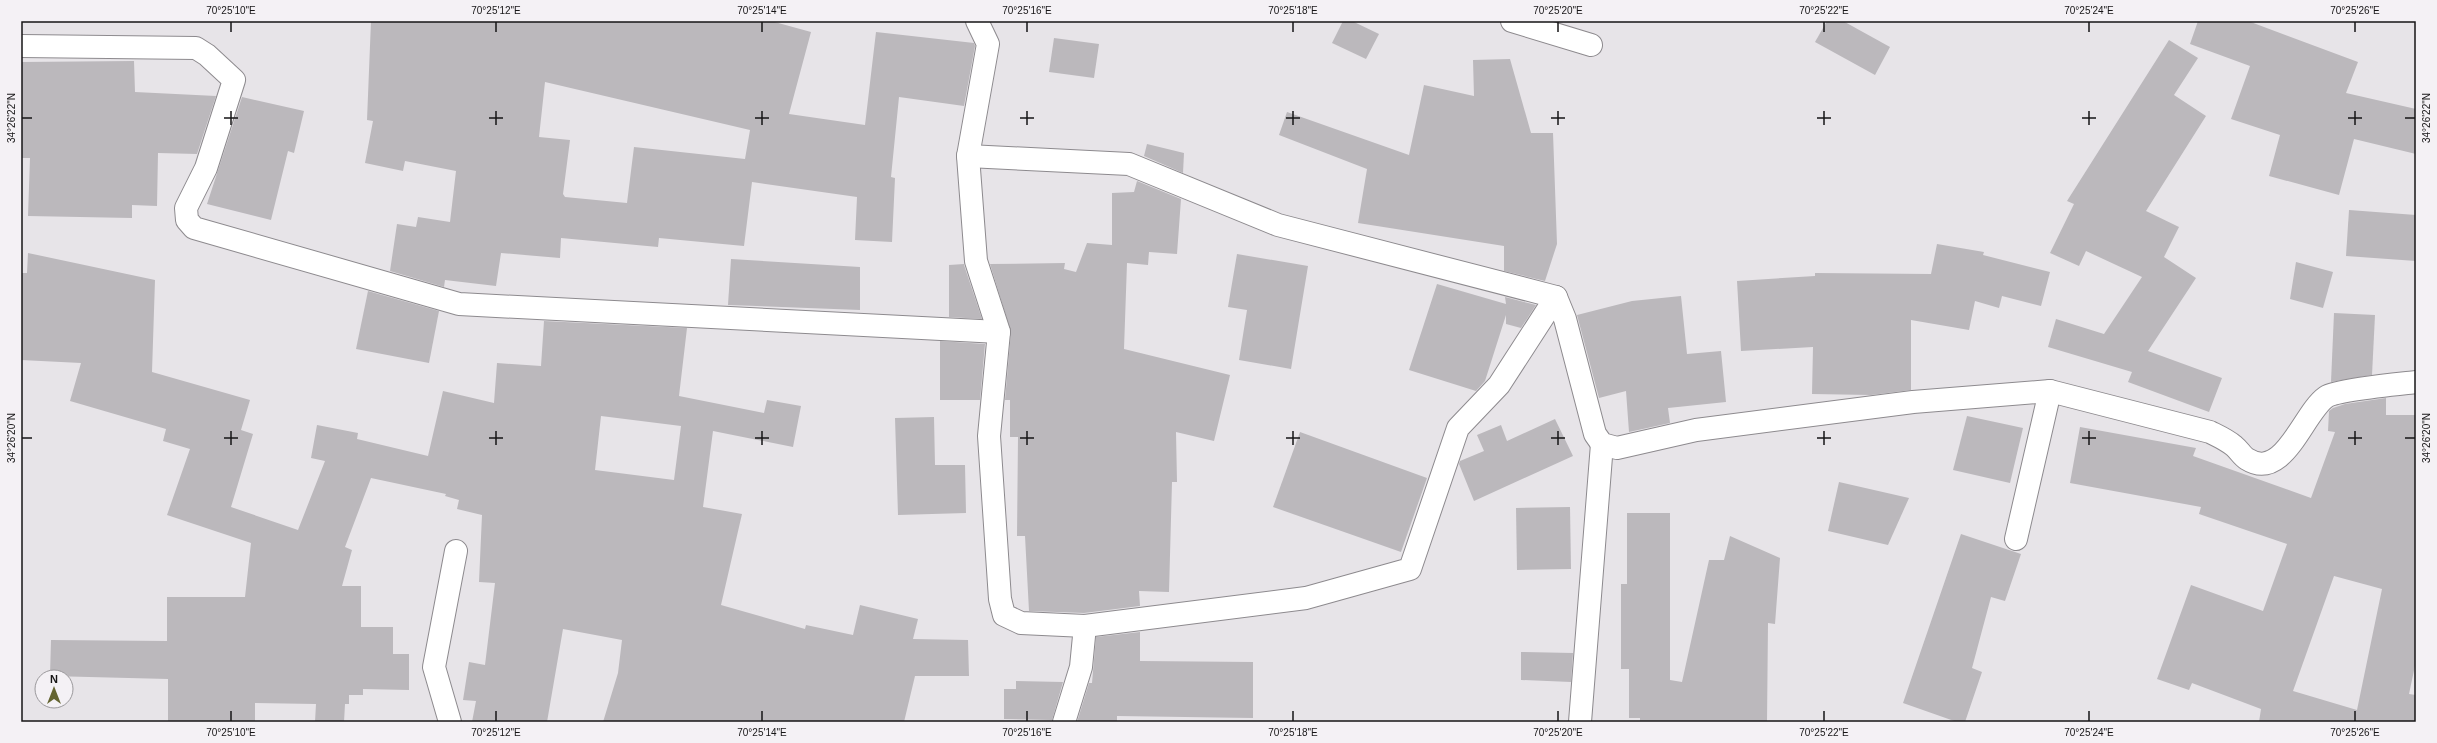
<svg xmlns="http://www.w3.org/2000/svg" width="2437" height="743" font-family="Helvetica,sans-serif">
  <rect width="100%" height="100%" fill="#e7e4e8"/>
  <g fill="#bbb8bc" fill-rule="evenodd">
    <path d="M371,21H771L811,32L789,114L865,125L876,32L974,43L975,46L964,106L899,97L891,177L895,178L892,242L855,240L857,197L752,182L744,246L659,238L658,247L561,238L560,258L501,253L496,286L445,280L444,287L390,271L397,224L416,227L418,217L450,222L456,171L405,161L403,171L365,163L373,121L367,120ZM545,82L750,130L745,159L634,147L627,203L565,197L563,194L570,140L539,137Z"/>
    <polygon points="1343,21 1352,21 1379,34 1366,59 1332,43"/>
    <polygon points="1827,21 1843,21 1890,47 1875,75 1815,42"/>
    <polygon points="2198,21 2248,21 2358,62 2346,93 2416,109 2416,154 2354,139 2339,195 2269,176 2280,135 2231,119 2250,66 2190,44"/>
    <polygon points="1054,38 1099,44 1094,78 1049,72"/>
    <polygon points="2169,40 2198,58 2174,95 2206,116 2146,211 2179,227 2164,257 2196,278 2148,351 2222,378 2209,412 2128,382 2132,372 2048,347 2056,319 2104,334 2142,277 2086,251 2079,266 2050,253 2074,204 2067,201"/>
    <polygon points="1510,59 1531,133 1553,133 1557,244 1545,281 1504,271 1504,246 1358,223 1367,169 1279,135 1287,112 1409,155 1424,85 1474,96 1473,60"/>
    <polygon points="134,61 135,92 216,96 197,154 158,153 157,206 132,205 132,218 28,216 30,158 21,158 21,62"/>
    <polygon points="242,97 304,111 294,153 288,151 271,220 207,204"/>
    <polygon points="1147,144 1184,153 1183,173 1144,156"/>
    <polygon points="1137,181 1181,199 1177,254 1149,252 1148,265 1127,263 1124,349 1230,375 1214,441 1176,432 1177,482 1172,482 1169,592 1139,591 1140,606 1084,613 1029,611 1025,536 1017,536 1018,437 1010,437 1010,400 1005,400 1011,332 990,264 1065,263 1064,269 1076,272 1087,243 1112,245 1112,193 1134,192"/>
    <polygon points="2349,210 2416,215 2416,261 2346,256"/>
    <polygon points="1937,244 1984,252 1983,255 2050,272 2041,306 2002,296 1999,308 1975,301 1969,330 1911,320 1911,390 1871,395 1812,394 1813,347 1741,351 1737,281 1815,276 1815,273 1931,274"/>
    <path d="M28,253L155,280L152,372L250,400L241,430L253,434L231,507L298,530L325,461L311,458L317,425L358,433L357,439L428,456L443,391L494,403L497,363L541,366L544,321L687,328L679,396L764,413L767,400L801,406L793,447L713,431L703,507L742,514L721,605L805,629L806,625L853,635L860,605L918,619L913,639L968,640L969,676H915L904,722H603L618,673L622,640L563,629L547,722H472L476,701L463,700L469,662L485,665L495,583L479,582L482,515L457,509L459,500L445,496L446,494L371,478L345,547L352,550L342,586H361V627H393V654H409V690L363,689V695H349V704H345L344,722H315L316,704L255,703V722H168V679L50,676L51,640L167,641V597H245L251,543L167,515L190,449L163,441L166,429L70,401L81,363L21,360V273H27ZM601,416L681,426L674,480L595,470Z"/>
    <polygon points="1237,254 1308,266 1291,369 1239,360 1247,310 1228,307"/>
    <polygon points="731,259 860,267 860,310 728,305"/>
    <polygon points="2296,262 2333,272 2323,308 2290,299"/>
    <polygon points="964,264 964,265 982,319 949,317 949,265"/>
    <polygon points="1437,284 1506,304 1505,297 1536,305 1521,328 1506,324 1506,315 1485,381 1476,391 1409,370"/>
    <polygon points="368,291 439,311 429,363 356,349"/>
    <polygon points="1681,296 1687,354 1721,351 1726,402 1668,408 1670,423 1629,432 1626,391 1599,398 1577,315 1632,301"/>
    <polygon points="2334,313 2375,315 2372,375 2331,382"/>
    <polygon points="940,341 985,344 980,400 940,400"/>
    <path d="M2386,398V415H2416V661L2409,694L2416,695V722H2259L2261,709L2192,683L2189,690L2157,679L2191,585L2263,611L2287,544L2199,514L2201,507L2070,483L2080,427L2196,448L2193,456L2311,498L2335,432L2328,431L2329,411L2333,408L2345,404ZM2334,576L2382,589L2357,710L2293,691Z"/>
    <polygon points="1967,416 2023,428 2010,483 1953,470"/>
    <polygon points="934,417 935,465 965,465 966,513 898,515 895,418"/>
    <polygon points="1555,419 1573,456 1474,501 1459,464 1460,461 1484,451 1477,435 1501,425 1507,441"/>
    <polygon points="1300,432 1427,478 1401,552 1273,507"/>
    <polygon points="1839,482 1909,498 1888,545 1828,531"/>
    <polygon points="1570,507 1571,569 1517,570 1516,508"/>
    <polygon points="1627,513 1670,513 1670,680 1682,682 1709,560 1724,560 1730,536 1780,558 1775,624 1768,623 1767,722 1640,722 1640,718 1629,718 1629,669 1621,669 1621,584 1627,584"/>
    <polygon points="1961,534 2021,554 2005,601 1991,597 1972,668 1982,672 1965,722 1957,722 1903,703"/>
    <polygon points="1140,632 1140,661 1253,662 1253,718 1117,716 1117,722 1077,722 1089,683 1092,683 1096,637"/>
    <polygon points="1521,652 1573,653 1571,682 1521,680"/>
    <polygon points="1016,681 1063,682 1052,720 1004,719 1004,689 1016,689"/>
  </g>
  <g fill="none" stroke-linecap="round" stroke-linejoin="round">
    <g stroke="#8d8a8e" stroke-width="24">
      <g id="minor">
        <polyline points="977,21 988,44 968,156 976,261 999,332 989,436 1000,599 1004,615 1021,623 1085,626 1081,667 1064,722"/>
        <polyline points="1512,21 1591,45"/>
        <polyline points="21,46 196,48 207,55 234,80 206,168 186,208 187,220 194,228 459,304 999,332"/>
        <path d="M968,156L1129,164L1278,225L1556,297L1565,319L1595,434L1602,444L1617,448L1696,430L1913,402L2050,391L2210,432C2218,436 2227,440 2234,446C2239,450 2242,456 2247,459C2284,482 2303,413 2326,397C2336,390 2399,384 2416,382"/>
        <polyline points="2016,539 2050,391"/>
        <polyline points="1085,626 1306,598 1410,569 1458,428 1499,385 1556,297"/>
        <polyline points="450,722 434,667 456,551"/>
        <polyline points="1580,722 1602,444"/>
      </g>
    </g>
    <use href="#minor" stroke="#fff" stroke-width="22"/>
  </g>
  <path fill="none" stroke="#161516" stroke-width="1.5" d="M231,22V32M496,22V32M762,22V32M1027,22V32M1293,22V32M1558,22V32M1824,22V32M2089,22V32M2355,22V32M231,111V125M496,111V125M762,111V125M1027,111V125M1293,111V125M1558,111V125M1824,111V125M2089,111V125M2355,111V125M22,118H32M224,118H238M489,118H503M755,118H769M1020,118H1034M1286,118H1300M1551,118H1565M1817,118H1831M2082,118H2096M2348,118H2362M2405,118H2415M231,431V445M496,431V445M762,431V445M1027,431V445M1293,431V445M1558,431V445M1824,431V445M2089,431V445M2355,431V445M22,438H32M224,438H238M489,438H503M755,438H769M1020,438H1034M1286,438H1300M1551,438H1565M1817,438H1831M2082,438H2096M2348,438H2362M2405,438H2415M231,711V721M496,711V721M762,711V721M1027,711V721M1293,711V721M1558,711V721M1824,711V721M2089,711V721M2355,711V721"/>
  <rect width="2437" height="743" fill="none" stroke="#f4f1f5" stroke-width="44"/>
  <g transform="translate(54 689)"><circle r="19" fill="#f4f1f5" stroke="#9b999c"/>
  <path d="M0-3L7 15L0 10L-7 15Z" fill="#646431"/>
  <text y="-6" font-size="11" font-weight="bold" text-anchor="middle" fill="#161516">N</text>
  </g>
  <rect x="22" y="22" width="2393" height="699" fill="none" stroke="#161516" stroke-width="1.5"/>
  <g font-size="10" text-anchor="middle" fill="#161516">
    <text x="231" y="14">70°25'10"E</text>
    <text x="496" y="14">70°25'12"E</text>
    <text x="762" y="14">70°25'14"E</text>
    <text x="1027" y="14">70°25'16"E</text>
    <text x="1293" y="14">70°25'18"E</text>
    <text x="1558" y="14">70°25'20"E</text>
    <text x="1824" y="14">70°25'22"E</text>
    <text x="2089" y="14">70°25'24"E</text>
    <text x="2355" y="14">70°25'26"E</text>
    <text transform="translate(11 118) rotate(-90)" y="4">34°26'22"N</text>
    <text transform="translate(2426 118) rotate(-90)" y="4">34°26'22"N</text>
    <text transform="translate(11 438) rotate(-90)" y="4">34°26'20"N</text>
    <text transform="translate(2426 438) rotate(-90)" y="4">34°26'20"N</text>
    <text x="231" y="736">70°25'10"E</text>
    <text x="496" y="736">70°25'12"E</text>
    <text x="762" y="736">70°25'14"E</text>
    <text x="1027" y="736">70°25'16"E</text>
    <text x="1293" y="736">70°25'18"E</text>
    <text x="1558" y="736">70°25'20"E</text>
    <text x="1824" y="736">70°25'22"E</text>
    <text x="2089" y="736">70°25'24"E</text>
    <text x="2355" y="736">70°25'26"E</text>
  </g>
</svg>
